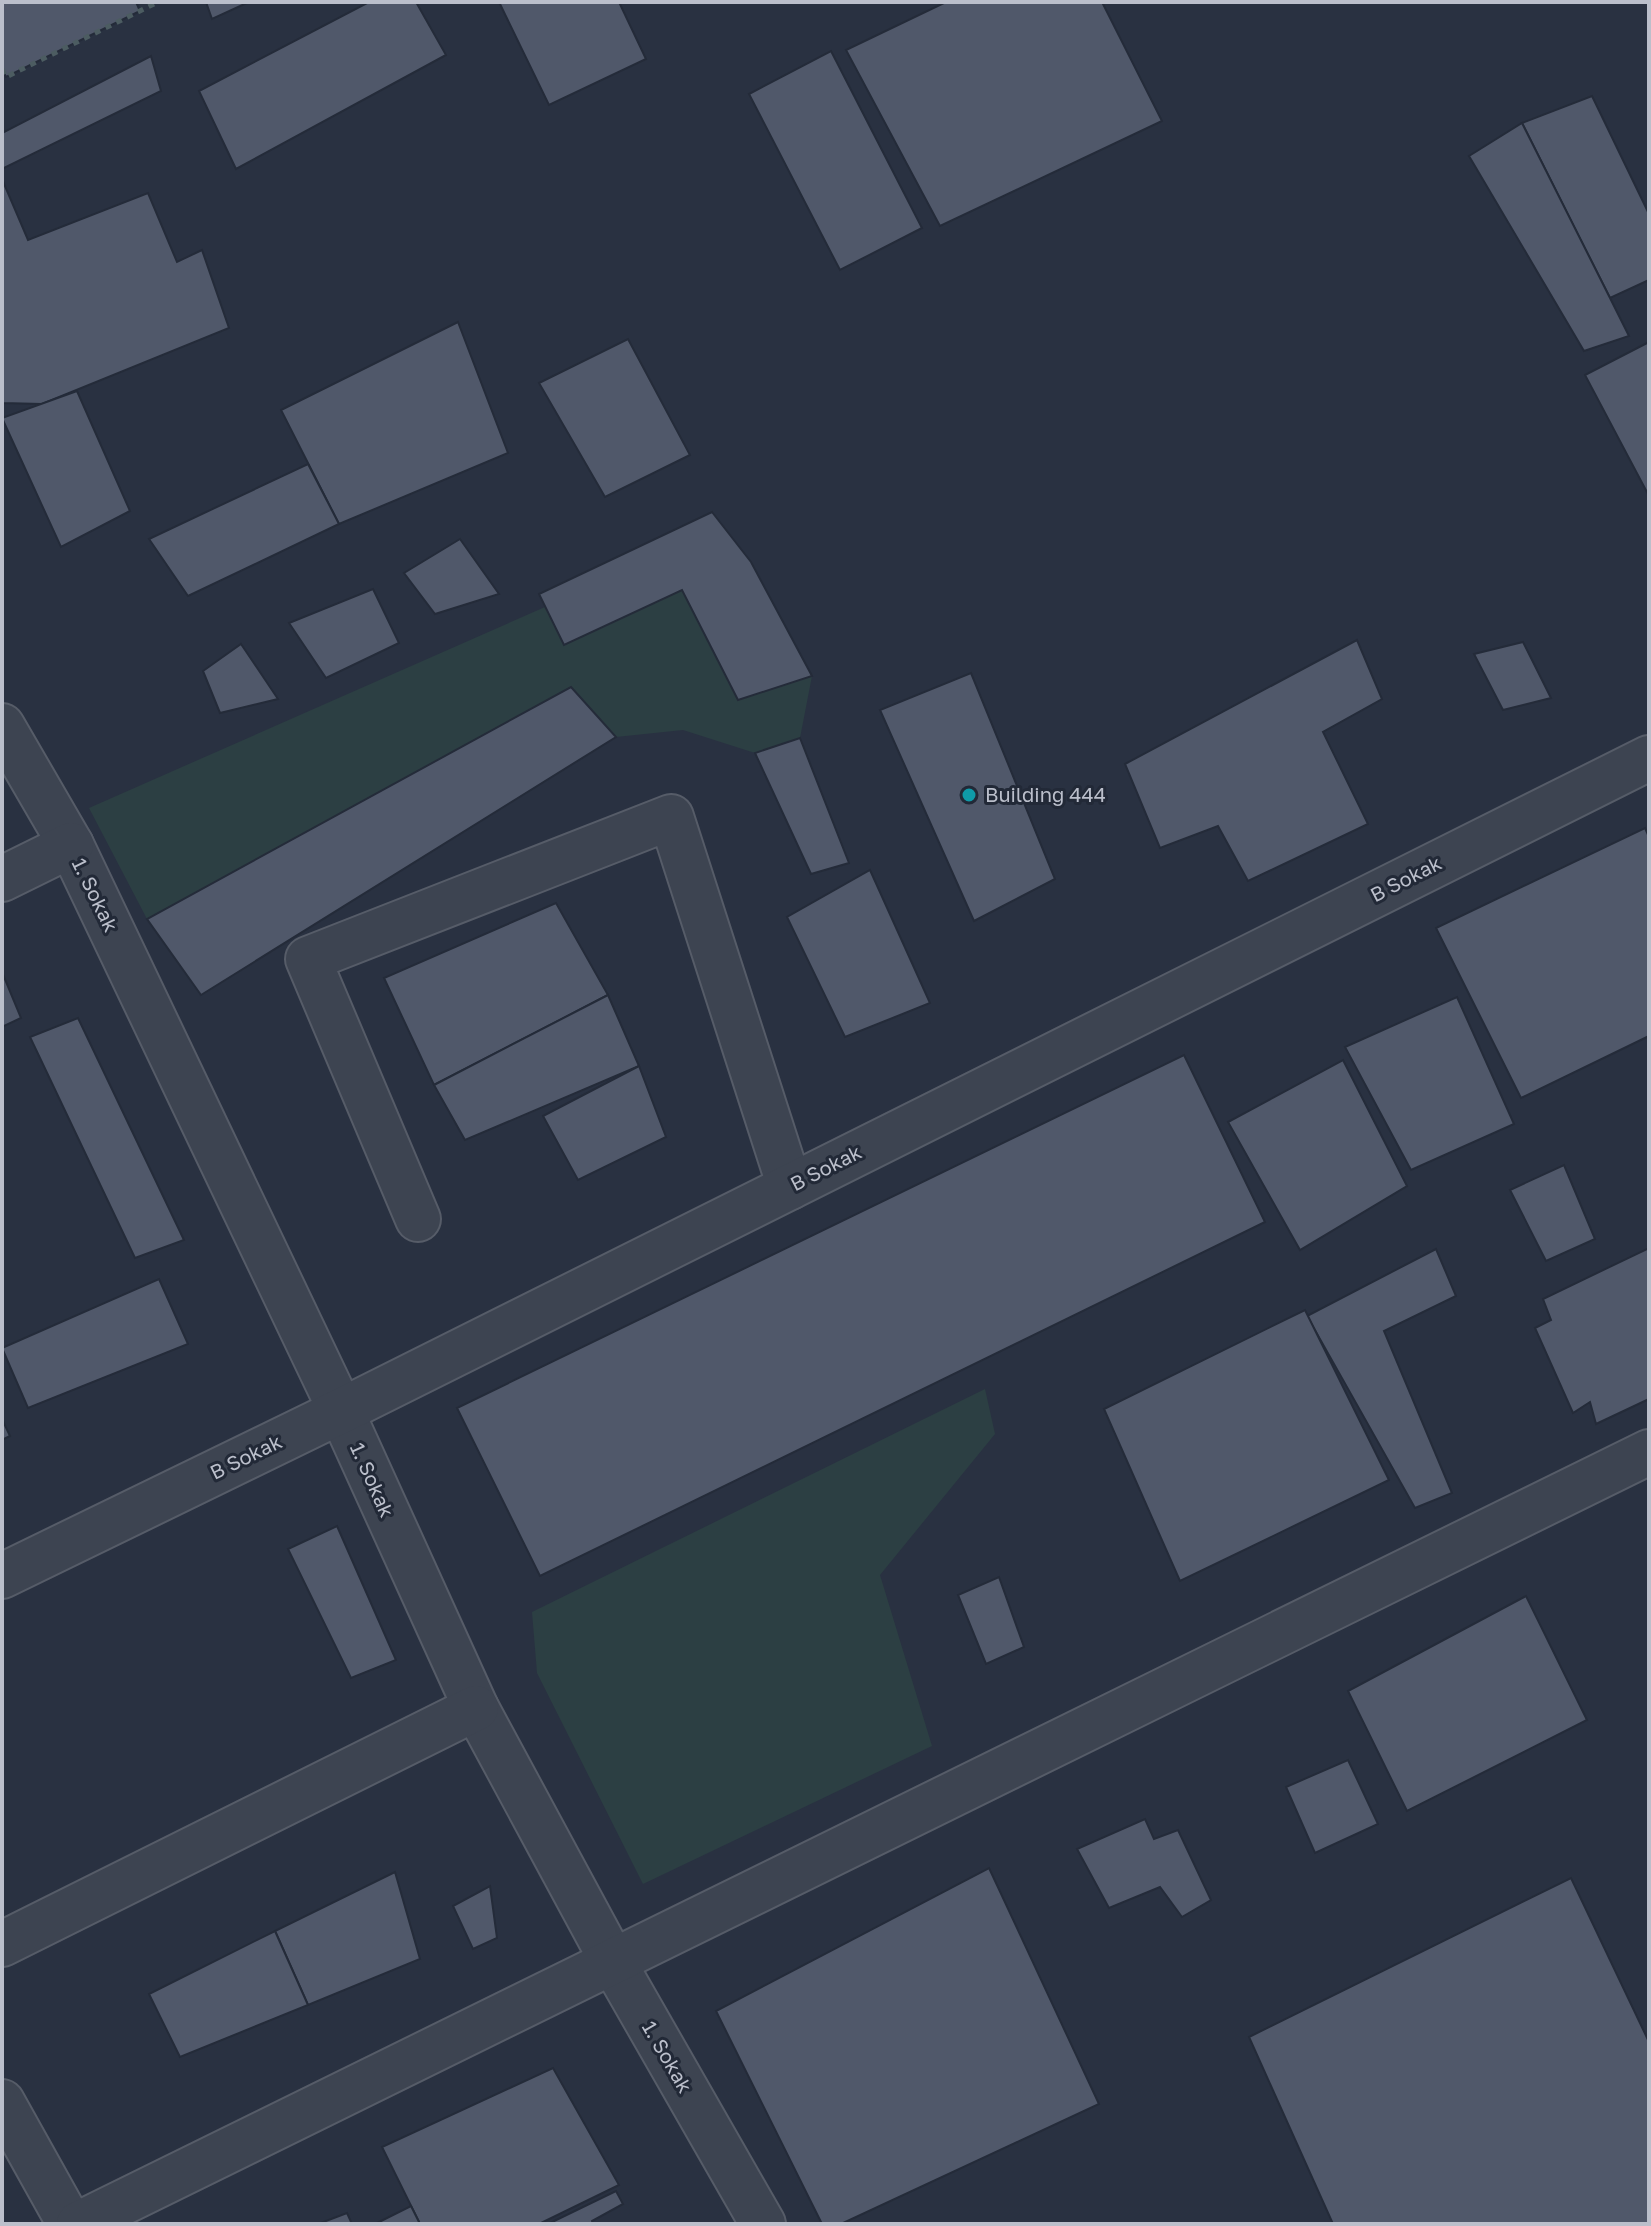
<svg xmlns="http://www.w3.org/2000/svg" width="1651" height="2226" font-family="'Golos Text',sans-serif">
  <rect width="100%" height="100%" fill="#293141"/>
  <g fill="#2c3f43">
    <polygon points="682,590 738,700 812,676 800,738 755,753 683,730 616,737 570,687 147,919 89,808 545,607 564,645"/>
    <polygon points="985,1389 995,1434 880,1575 932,1746 643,1884 537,1673 532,1612"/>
  </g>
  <g fill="#50586a" stroke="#242b39" stroke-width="2">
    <polygon points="2,2 136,2 140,11 6,77 2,69"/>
    <polygon points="206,2 249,2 212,19"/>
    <polygon points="369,2 416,2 446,55 236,169 199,91"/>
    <polygon points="499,2 619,2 646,59 549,105"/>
    <polygon points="946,2 1102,2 1162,121 940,226 846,50"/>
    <polygon points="831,51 922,228 840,270 749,94"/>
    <polygon points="151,56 161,91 2,169 2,133"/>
    <polygon points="1592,96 1649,214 1649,280 1610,298 1522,123"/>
    <polygon points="1522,123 1610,298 1629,336 1584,351 1469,156"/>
    <polygon points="2,179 28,240 148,193 177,262 202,250 229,328 42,404 2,403"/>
    <polygon points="458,322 508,453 339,524 281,410"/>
    <polygon points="628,339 690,455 605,497 539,383"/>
    <polygon points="1649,342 1649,496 1585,375"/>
    <polygon points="77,391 130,511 61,547 2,418"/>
    <polygon points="308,464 339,524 188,596 149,539"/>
    <polygon points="712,512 751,562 812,676 738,700 682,590 564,645 539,594"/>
    <polygon points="460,539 499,594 435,614 404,573"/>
    <polygon points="373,589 399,643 326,678 289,623"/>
    <polygon points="1357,640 1382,699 1323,732 1368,824 1248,881 1218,826 1160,848 1125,764"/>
    <polygon points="1523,642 1551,698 1503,710 1474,654"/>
    <polygon points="241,644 278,699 220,713 203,671"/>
    <polygon points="971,673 1055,879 974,921 880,710"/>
    <polygon points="571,687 616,737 201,995 147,919"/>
    <polygon points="800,738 849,863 811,874 755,753"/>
    <polygon points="1645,828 1649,837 1649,1036 1521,1098 1436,928"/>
    <polygon points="870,870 930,1003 845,1037 787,917"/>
    <polygon points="556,903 608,995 434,1085 384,978"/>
    <polygon points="2,972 21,1018 2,1027"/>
    <polygon points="608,995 639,1066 465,1140 434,1085"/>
    <polygon points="1457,997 1514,1124 1411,1170 1345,1047"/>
    <polygon points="78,1018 184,1240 135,1258 30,1037"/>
    <polygon points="1184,1055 1265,1222 540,1576 457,1408"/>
    <polygon points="1343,1060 1407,1186 1300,1250 1228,1122"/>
    <polygon points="639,1066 666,1137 578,1180 543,1116"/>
    <polygon points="1564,1165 1595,1239 1546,1261 1510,1190"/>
    <polygon points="1649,1248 1649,1399 1596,1424 1590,1402 1573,1413 1535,1328 1551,1320 1543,1299"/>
    <polygon points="1436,1249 1456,1296 1384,1331 1452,1493 1415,1508 1307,1316"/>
    <polygon points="159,1279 188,1344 28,1408 2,1348"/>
    <polygon points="1305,1310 1389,1480 1180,1581 1104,1409"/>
    <polygon points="2,1419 10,1436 2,1440"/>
    <polygon points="337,1526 396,1660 351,1678 288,1549"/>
    <polygon points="999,1577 1024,1647 986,1664 958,1595"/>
    <polygon points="1526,1596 1587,1720 1407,1811 1348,1691"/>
    <polygon points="1348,1760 1378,1824 1315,1853 1286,1787"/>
    <polygon points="1145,1819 1154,1839 1178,1830 1211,1900 1182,1917 1160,1887 1109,1908 1077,1849"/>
    <polygon points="989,1868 1099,2104 841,2224 822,2224 716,2011"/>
    <polygon points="395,1872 420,1959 308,2005 275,1931"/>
    <polygon points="1571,1878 1649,2042 1649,2224 1333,2224 1249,2037"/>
    <polygon points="490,1886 497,1938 473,1949 453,1906"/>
    <polygon points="275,1931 308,2005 180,2057 149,1994"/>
    <polygon points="553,2068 619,2185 539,2224 420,2224 382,2147"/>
    <polygon points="616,2191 623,2204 592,2221 593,2224 548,2224"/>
    <polygon points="411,2206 420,2224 375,2224"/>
    <polygon points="347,2213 352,2224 318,2224"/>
  </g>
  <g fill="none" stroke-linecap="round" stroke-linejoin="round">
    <g stroke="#565c68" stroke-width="48">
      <g id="minor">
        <polyline points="2,726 71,845 341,1411 476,1708 613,1962 763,2224"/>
        <polyline points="2,879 71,845"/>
        <polyline points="418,1219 308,959 671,817 790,1187"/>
        <polyline points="2,1576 341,1411 1649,758"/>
        <polyline points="2,1944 476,1708"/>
        <polyline points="2,2102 70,2224"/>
        <polyline points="79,2224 1649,1452"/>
      </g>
    </g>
    <polyline stroke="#4c5c61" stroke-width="5" stroke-dasharray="6 6" stroke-linecap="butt" points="2,69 6,77 158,2"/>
    <use href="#minor" stroke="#3d4451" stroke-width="44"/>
  </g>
  <circle fill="#0f9aa8" stroke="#222937" stroke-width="3" cx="969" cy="795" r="8"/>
  <g text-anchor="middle" stroke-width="6" stroke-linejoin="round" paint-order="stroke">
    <g font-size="20" fill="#bbbfcb" stroke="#222937" text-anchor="start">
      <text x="985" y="802">Building 444</text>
    </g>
    <g font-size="20" fill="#bbbfcb" stroke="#222937">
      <text transform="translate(1406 879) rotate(-27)" y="7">B Sokak</text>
      <text transform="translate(95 895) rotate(64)" y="7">1. Sokak</text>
      <text transform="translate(826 1168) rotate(-27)" y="7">B Sokak</text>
      <text transform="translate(246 1457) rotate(-26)" y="7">B Sokak</text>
      <text transform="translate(372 1480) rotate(66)" y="7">1. Sokak</text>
      <text transform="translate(667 2057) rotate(60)" y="7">1. Sokak</text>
    </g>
  </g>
  <rect width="1651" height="2226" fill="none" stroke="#bbbfcb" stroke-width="8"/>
</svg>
